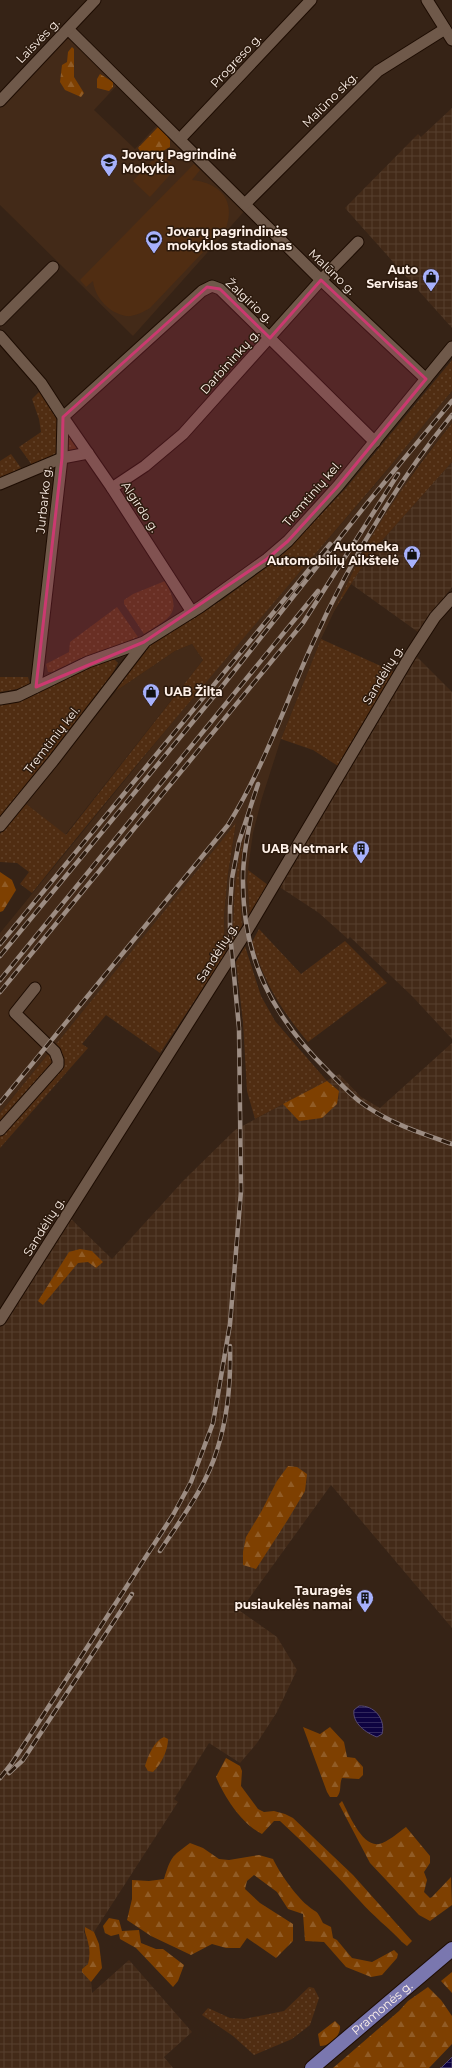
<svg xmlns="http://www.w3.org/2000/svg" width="452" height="2068" font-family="Montserrat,sans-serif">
  <defs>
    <pattern id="industrial-grid" width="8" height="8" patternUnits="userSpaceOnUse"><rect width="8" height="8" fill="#432a18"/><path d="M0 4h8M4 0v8" fill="none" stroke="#563f2e"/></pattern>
    <pattern id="grass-dots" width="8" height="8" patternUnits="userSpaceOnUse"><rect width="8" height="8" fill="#502d12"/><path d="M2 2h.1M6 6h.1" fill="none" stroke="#624229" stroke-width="1.8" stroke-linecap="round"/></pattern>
    <pattern id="forest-firs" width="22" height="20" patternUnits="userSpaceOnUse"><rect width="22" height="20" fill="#7e4001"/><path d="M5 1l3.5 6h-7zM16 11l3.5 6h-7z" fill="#915c26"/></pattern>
    <pattern id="water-rules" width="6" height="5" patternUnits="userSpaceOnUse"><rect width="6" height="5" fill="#0e0341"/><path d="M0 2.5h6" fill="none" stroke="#32285c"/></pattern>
  </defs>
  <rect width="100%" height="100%" fill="#362316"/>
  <g fill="#432a18">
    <polygon points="68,29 120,82 94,110 135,149 161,121 248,207 133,336 0,205 0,101"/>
    <polygon points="452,391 452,423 418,465 361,555 321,639 281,739 262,798 253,833 249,862 247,881 250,915 242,926 239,876 243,840 233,910 233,941 225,955 224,916 228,874 236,824 0,1113 0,933 215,670 379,480 420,428"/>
    <polygon points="192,644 203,660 65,835 25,803 116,691 175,651"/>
  </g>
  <g fill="url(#industrial-grid)">
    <polygon points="452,108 452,328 345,208 418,134 421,137"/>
    <polygon points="452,462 452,587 418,632 351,584 370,554"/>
    <polygon points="416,656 452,692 452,1039 412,996 350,937 348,939 319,913 275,884"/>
    <polygon points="452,1043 452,1628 331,1485 240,1611 277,1637 297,1670 277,1712 257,1743 240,1763 209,1743 174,1799 178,1802 94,1932 85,1927 84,1932 89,1942 90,1956 88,1964 82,1969 91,1982 92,1993 129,1960 192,2032 164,2057 173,2068 0,2068 0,1320 67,1215 112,1259 184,1180 235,1130 339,1074 361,1097 380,1108"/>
  </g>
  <g fill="url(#grass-dots)">
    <path d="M452,360V391C424,423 398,458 370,490C256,623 142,756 32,893L20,884L29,872L17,863L0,862V834L25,803L66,835L203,660L192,644L175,651L116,691L125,675L152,643L222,600L275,561L287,550L346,488Z"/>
    <polygon points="40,391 58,421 56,455 32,465 19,447 41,432 39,419 32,399"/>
    <path d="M452,423V462L370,554L334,611C343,593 351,574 361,556C386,509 418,465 452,423Z"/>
    <polygon points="67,433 81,451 67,453"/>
    <polygon points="11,454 21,468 0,478 0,461"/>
    <path d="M165,581C183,614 171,617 144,634L124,604V600L133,594Z"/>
    <polygon points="117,607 138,637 108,650 83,657 52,672 48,672 46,664 69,652 70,642"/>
    <polygon points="321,639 394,672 338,766 313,750 281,739"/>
    <polygon points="111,660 115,660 118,663 109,680 0,818 0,703 26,699 81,670"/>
    <polygon points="0,677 28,677 30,684 17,689 0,692"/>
    <polygon points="236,823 228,874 224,916 225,955 160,1053 106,1015 82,1044 88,1048 0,1148 0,1113"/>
    <path d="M244,836L239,876L242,926L233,941C233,906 235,871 244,836Z"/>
    <polygon points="248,870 268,885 250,915 247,881"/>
    <path d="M259,929L301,974L345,941L387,983L308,1042C281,1010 264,982 252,942Z"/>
    <polygon points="245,946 261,996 275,1021 327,1081 255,1119 247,1091 243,1022 236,962"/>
    <polygon points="309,1987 314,1988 319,1998 310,2025 292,2039 254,2055 233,2036 202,2015 208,2008 230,2018 244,2019 284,2011"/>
  </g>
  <g fill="url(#forest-firs)">
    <polygon points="72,47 74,49 74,77 84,93 81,97 65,90 60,82 62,65 67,62 68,52"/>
    <polygon points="100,74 113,82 113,87 109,91 97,88 97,79"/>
    <polygon points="159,126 170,140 170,147 163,151 140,151 138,148"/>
    <polygon points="0,872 12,880 16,890 3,911 0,912"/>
    <polygon points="327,1081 339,1091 337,1104 322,1118 299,1121 283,1104"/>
    <polygon points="80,1249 92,1251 103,1262 96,1268 88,1262 78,1263 43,1305 38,1301 69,1252"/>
    <polygon points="288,1466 297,1467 307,1474 305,1491 287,1521 256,1569 243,1565 243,1552 246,1537 261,1512 277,1481"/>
    <path d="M303,1727L320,1734L330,1727L344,1742L347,1757L355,1758L363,1767V1775L359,1779L342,1778C339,1785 342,1791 337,1797H330L327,1792Z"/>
    <path d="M164,1737L168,1739C168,1751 161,1764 153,1772L148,1771L145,1766C148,1756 154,1741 164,1737Z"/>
    <path d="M226,1758L240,1766L242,1771L241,1786L258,1809L264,1812L274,1811L285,1814L293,1818L353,1875L412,1941L407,1946L402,1942C389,1928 373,1916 360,1901C335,1873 308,1847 280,1821H274L262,1834C242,1824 225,1798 216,1777Z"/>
    <path d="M342,1801C349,1814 362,1847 379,1844C388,1842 399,1832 406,1827L430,1856V1863L424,1872L427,1880L424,1892L430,1898L432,1897L451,1877L452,1905L430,1921L419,1915L370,1863L339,1804Z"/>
    <path d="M190,1843L203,1848L219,1859L229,1860L259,1855L273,1859C279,1872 296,1896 307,1905C317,1914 316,1908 323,1923L331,1927L333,1938L337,1940L352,1958L372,1962L394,1950L398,1954L397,1958L382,1975L371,1977L346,1967L324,1942L305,1941L303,1914L288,1909L277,1892L254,1875L247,1881L245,1889L260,1903L293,1924V1941L276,1958L247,1938L240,1948H226L212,1944L191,1955L151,1936L127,1920L132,1899V1880L149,1881L164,1879C171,1857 171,1857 190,1843Z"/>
    <polygon points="109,1918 119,1920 122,1931 139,1930 141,1943 156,1949 163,1949 184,1965 178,1981 173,1987 136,1948 120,1939 119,1934 111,1936 105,1933 103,1926"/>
    <path d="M85,1927L94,1932L99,1944L102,1968L91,1982L82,1972V1969L88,1964C90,1957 90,1949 88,1942C87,1936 84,1933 85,1927Z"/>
    <polygon points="452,1972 452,1993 441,1981"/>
    <polygon points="428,1987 441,2000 452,2016 452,2044 429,2068 333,2068 399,2011 408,2001"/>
    <path d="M335,2021L340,2026C341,2036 330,2046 320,2046L318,2034Z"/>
  </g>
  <g fill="#502d12">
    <polygon points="160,152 176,168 150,197 133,181"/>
    <path d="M194,164L200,170L192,180C219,183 236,199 226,228L150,308C143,312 134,317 126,316C109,313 95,298 93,281L86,287L80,280Z"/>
  </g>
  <g fill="url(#water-rules)" stroke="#564a73">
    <path d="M359,1706C374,1705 386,1719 382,1734L377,1737C366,1733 352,1723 354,1710Z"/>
    <polygon points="452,2057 452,2068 440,2068 441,2068"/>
  </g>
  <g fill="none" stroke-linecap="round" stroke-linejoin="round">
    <g stroke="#1d0c02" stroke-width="13">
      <g id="minor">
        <polyline points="427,0 452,40"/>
        <polyline points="68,29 321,280 426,379"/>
        <polyline points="0,101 95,0"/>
        <polyline points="180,139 311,0"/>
        <polyline points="245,204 378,71 445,29"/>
        <polyline points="0,320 53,267"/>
        <polyline points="0,336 41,383 63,417 62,458 36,687"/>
        <polyline points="0,484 62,458 88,453"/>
        <polyline points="112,488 145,466 183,434 321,280 358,242"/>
        <polyline points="192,612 112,488 63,417 202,291 212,286 220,289 375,442"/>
        <polyline points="0,699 18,696 88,662 144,642 200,607 267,559 288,541 338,486 452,347"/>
        <polyline points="0,826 53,761 144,643"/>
        <polyline points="0,1130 58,1065 58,1060 55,1052 15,1013 35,988"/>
        <polyline points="0,1320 248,929 411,654 435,617 452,598"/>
      </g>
    </g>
    <g stroke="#1d0c02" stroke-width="16">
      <g id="major">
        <path id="s1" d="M312,2068L452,1949"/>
      </g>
    </g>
    <use href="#minor" stroke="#6f594a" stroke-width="11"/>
    <use href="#major" stroke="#7a77af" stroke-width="14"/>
    <g stroke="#9c8c82" stroke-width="4.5">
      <g id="rail">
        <path d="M251,817C247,837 243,857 243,877C242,958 272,1016 328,1071C338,1081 348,1092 359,1101C386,1122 420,1133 452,1144"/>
        <polyline points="0,944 330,544"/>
        <polyline points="0,956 224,684 369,501 452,401"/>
        <polyline points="0,980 318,591"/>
        <polyline points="0,992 303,623 398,474"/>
        <path d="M0,1103L228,825C263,769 284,707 311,647C348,564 395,485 452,415"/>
        <path d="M160,1551C181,1519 206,1487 217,1450C228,1416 231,1381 230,1346"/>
        <polyline points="9,1773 23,1760 132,1594"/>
        <polyline points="0,1778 12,1763 173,1515 191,1482 213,1423 230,1324 241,1191 239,1028 230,933 230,907 232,878 239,842 258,784"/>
      </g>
    </g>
    <use href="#rail" stroke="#2c1a0d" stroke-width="3" stroke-dasharray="9" stroke-linecap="butt"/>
  </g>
  <path fill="#cb3970" fill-opacity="0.2" stroke="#cb3970" stroke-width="3" stroke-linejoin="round" d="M321,280L426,379L338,486L288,541L267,559L144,642L36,687L62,458L63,417L207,287L220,289L270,338Z"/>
  <defs>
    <g id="school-pin" transform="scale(0.9)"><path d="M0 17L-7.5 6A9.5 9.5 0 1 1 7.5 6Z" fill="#a7b1fc" stroke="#2c1a0d"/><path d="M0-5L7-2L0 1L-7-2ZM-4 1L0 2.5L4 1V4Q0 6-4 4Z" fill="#111"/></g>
    <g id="stadium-pin" transform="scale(0.9)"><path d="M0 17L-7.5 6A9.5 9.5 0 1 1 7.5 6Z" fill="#a7b1fc" stroke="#2c1a0d"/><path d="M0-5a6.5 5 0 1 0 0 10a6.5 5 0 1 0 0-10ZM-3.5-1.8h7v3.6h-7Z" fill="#111"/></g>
    <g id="shop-pin" transform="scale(0.9)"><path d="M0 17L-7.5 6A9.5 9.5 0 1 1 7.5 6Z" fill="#a7b1fc" stroke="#2c1a0d"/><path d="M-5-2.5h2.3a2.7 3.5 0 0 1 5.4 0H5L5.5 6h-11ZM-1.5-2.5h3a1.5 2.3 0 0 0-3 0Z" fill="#111"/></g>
    <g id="building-pin" transform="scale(0.9)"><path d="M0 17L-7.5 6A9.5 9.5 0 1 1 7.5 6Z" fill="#a7b1fc" stroke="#2c1a0d"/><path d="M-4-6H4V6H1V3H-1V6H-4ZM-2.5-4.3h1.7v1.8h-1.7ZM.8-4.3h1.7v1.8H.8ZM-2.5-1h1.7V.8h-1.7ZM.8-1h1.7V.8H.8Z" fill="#111"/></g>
  </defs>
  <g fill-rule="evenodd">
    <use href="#school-pin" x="109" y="162"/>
    <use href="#stadium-pin" x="154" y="239"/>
    <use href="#shop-pin" x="431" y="277"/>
    <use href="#shop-pin" x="412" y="554"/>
    <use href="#shop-pin" x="151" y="692"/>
    <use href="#building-pin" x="361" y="849"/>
    <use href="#building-pin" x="365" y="1598"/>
  </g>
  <g text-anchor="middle" stroke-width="3" stroke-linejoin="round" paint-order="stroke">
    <g font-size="12" fill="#fef1e9" stroke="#2c1a0d">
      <text transform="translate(38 41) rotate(-46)" y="4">Laisvės g.</text>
      <text transform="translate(236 61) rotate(-47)" y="4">Progreso g.</text>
      <text transform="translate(330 100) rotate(-45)" y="4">Malūno skg.</text>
      <text transform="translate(332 272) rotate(44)" y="4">Malūno g.</text>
      <text transform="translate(249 301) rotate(43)" y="4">Žalgirio g.</text>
      <text transform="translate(230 362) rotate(-48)" y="4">Darbininkų g.</text>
      <text transform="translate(312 494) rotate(-49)" y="4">Tremtinių kel.</text>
      <text transform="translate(44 500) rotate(-84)" y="4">Jurbarko g.</text>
      <text transform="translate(140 507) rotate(57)" y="4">Algirdo g.</text>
      <text transform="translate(383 675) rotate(-59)" y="4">Sandėlių g.</text>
      <text transform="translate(52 740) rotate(-52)" y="4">Tremtinių kel.</text>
      <text transform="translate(217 953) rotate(-58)" y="4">Sandėlių g.</text>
      <text transform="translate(44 1227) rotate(-58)" y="4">Sandėlių g.</text>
      <text dy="4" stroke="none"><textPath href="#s1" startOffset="92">Pramonės g.</textPath></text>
    </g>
    <g font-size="12" font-weight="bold" fill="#fef1e9" stroke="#2c1a0d" text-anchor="end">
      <text x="122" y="159" text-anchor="start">Jovarų Pagrindinė<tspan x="122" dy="14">Mokykla</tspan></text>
      <text x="167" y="236" text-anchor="start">Jovarų pagrindinės<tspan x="167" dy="14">mokyklos stadionas</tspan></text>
      <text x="418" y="274">Auto<tspan x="418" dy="14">Servisas</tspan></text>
      <text x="399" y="551">Automeka<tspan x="399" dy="14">Automobilių Aikštelė</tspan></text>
      <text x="164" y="696" text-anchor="start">UAB Žilta</text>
      <text x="348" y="853">UAB Netmark</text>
      <text x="352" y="1595">Tauragės<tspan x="352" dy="14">pusiaukelės namai</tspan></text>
    </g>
  </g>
</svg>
